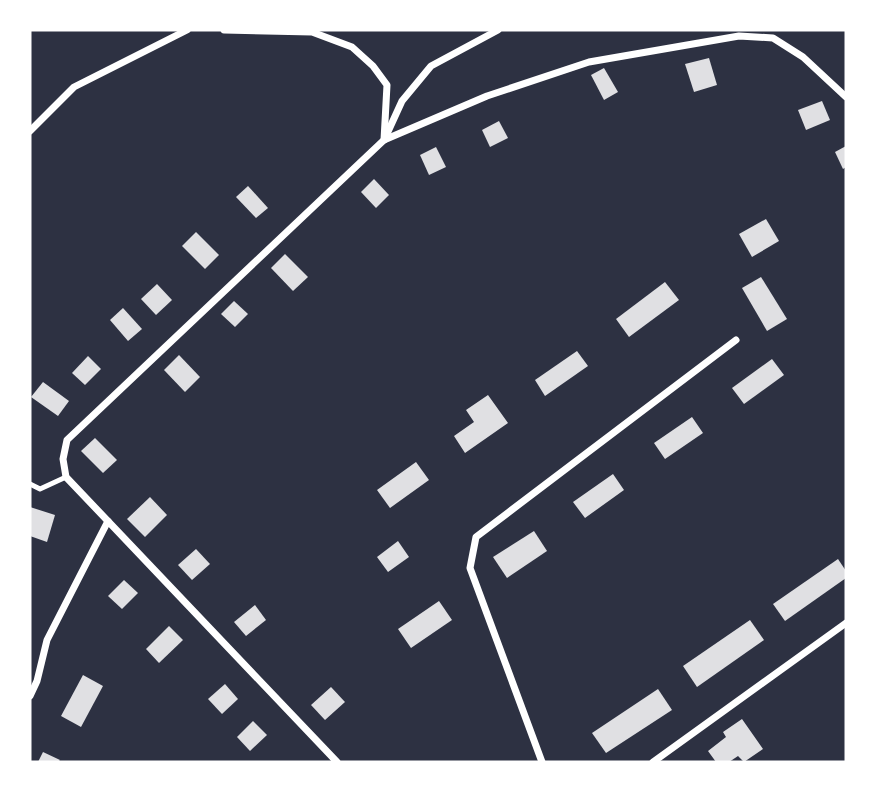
<svg xmlns="http://www.w3.org/2000/svg" width="876" height="792" font-family="'Crimson Pro',serif">
  <rect width="100%" height="100%" fill="#2d3142"/>
  <g fill="#e0e0e3">
    <polygon points="709,58 717,85 694,92 685,64"/>
    <polygon points="604,68 618,92 604,100 591,75"/>
    <polygon points="822,101 830,120 806,130 798,110"/>
    <polygon points="499,121 508,138 490,147 482,130"/>
    <polygon points="846,146 846,167 843,169 835,152"/>
    <polygon points="436,147 446,167 429,175 420,155"/>
    <polygon points="374,179 389,195 376,208 361,192"/>
    <polygon points="248,186 268,208 256,218 236,197"/>
    <polygon points="766,219 779,241 752,257 739,234"/>
    <polygon points="196,232 219,255 205,269 182,246"/>
    <polygon points="285,254 308,277 293,291 271,268"/>
    <polygon points="761,277 787,319 767,331 742,288"/>
    <polygon points="665,282 679,300 629,337 616,319"/>
    <polygon points="157,284 172,300 156,315 141,299"/>
    <polygon points="234,301 248,314 235,327 221,314"/>
    <polygon points="123,308 142,329 128,341 110,320"/>
    <polygon points="577,351 588,366 545,396 535,380"/>
    <polygon points="179,355 200,377 185,392 164,370"/>
    <polygon points="88,356 101,369 85,385 72,373"/>
    <polygon points="772,359 784,375 744,404 732,388"/>
    <polygon points="43,382 69,401 58,416 31,397"/>
    <polygon points="488,395 508,423 465,453 454,436 474,422 466,410"/>
    <polygon points="692,417 703,433 665,459 654,443"/>
    <polygon points="95,438 117,460 103,473 81,451"/>
    <polygon points="416,462 429,480 390,508 377,490"/>
    <polygon points="613,474 624,490 585,518 573,502"/>
    <polygon points="150,497 167,515 145,537 127,519"/>
    <polygon points="30,507 55,515 47,542 30,536"/>
    <polygon points="534,531 547,551 507,578 493,557"/>
    <polygon points="398,541 409,557 388,572 377,557"/>
    <polygon points="196,549 210,564 192,580 178,565"/>
    <polygon points="838,559 846,571 846,578 785,621 773,604"/>
    <polygon points="124,580 138,593 122,609 108,596"/>
    <polygon points="439,601 452,620 411,648 398,629"/>
    <polygon points="255,605 266,620 246,636 234,622"/>
    <polygon points="750,620 764,640 697,687 683,666"/>
    <polygon points="169,626 183,640 159,663 146,649"/>
    <polygon points="83,675 103,686 81,727 61,716"/>
    <polygon points="225,684 238,699 222,714 208,699"/>
    <polygon points="331,687 345,702 325,720 311,705"/>
    <polygon points="658,689 672,710 606,753 592,733"/>
    <polygon points="742,719 763,749 744,762 738,756 729,762 716,762 708,751 726,737 723,732"/>
    <polygon points="253,721 267,735 250,751 237,737"/>
    <polygon points="43,752 60,760 58,762 38,762"/>
  </g>
  <g fill="none" stroke-linecap="round" stroke-linejoin="round">
    <polyline stroke="#fff" stroke-width="5" points="30,484 40,489 66,477"/>
    <g stroke="#fff" stroke-width="7">
      <polyline points="224,30 312,32 352,47 373,66 387,85 384,140"/>
      <polyline points="30,131 74,87 187,30"/>
      <polyline points="386,136 402,101 431,66 498,30"/>
      <polyline points="30,696 37,681 47,640 108,521"/>
      <polyline points="337,762 66,477 63,459 67,440 384,140 487,96 589,62 739,36 773,38 803,57 846,97"/>
      <polyline points="542,762 470,568 476,537 736,340"/>
      <polyline points="653,762 846,623"/>
    </g>
  </g>
  <rect width="876" height="792" fill="none" stroke="#ffffff" stroke-width="63"/>
</svg>
